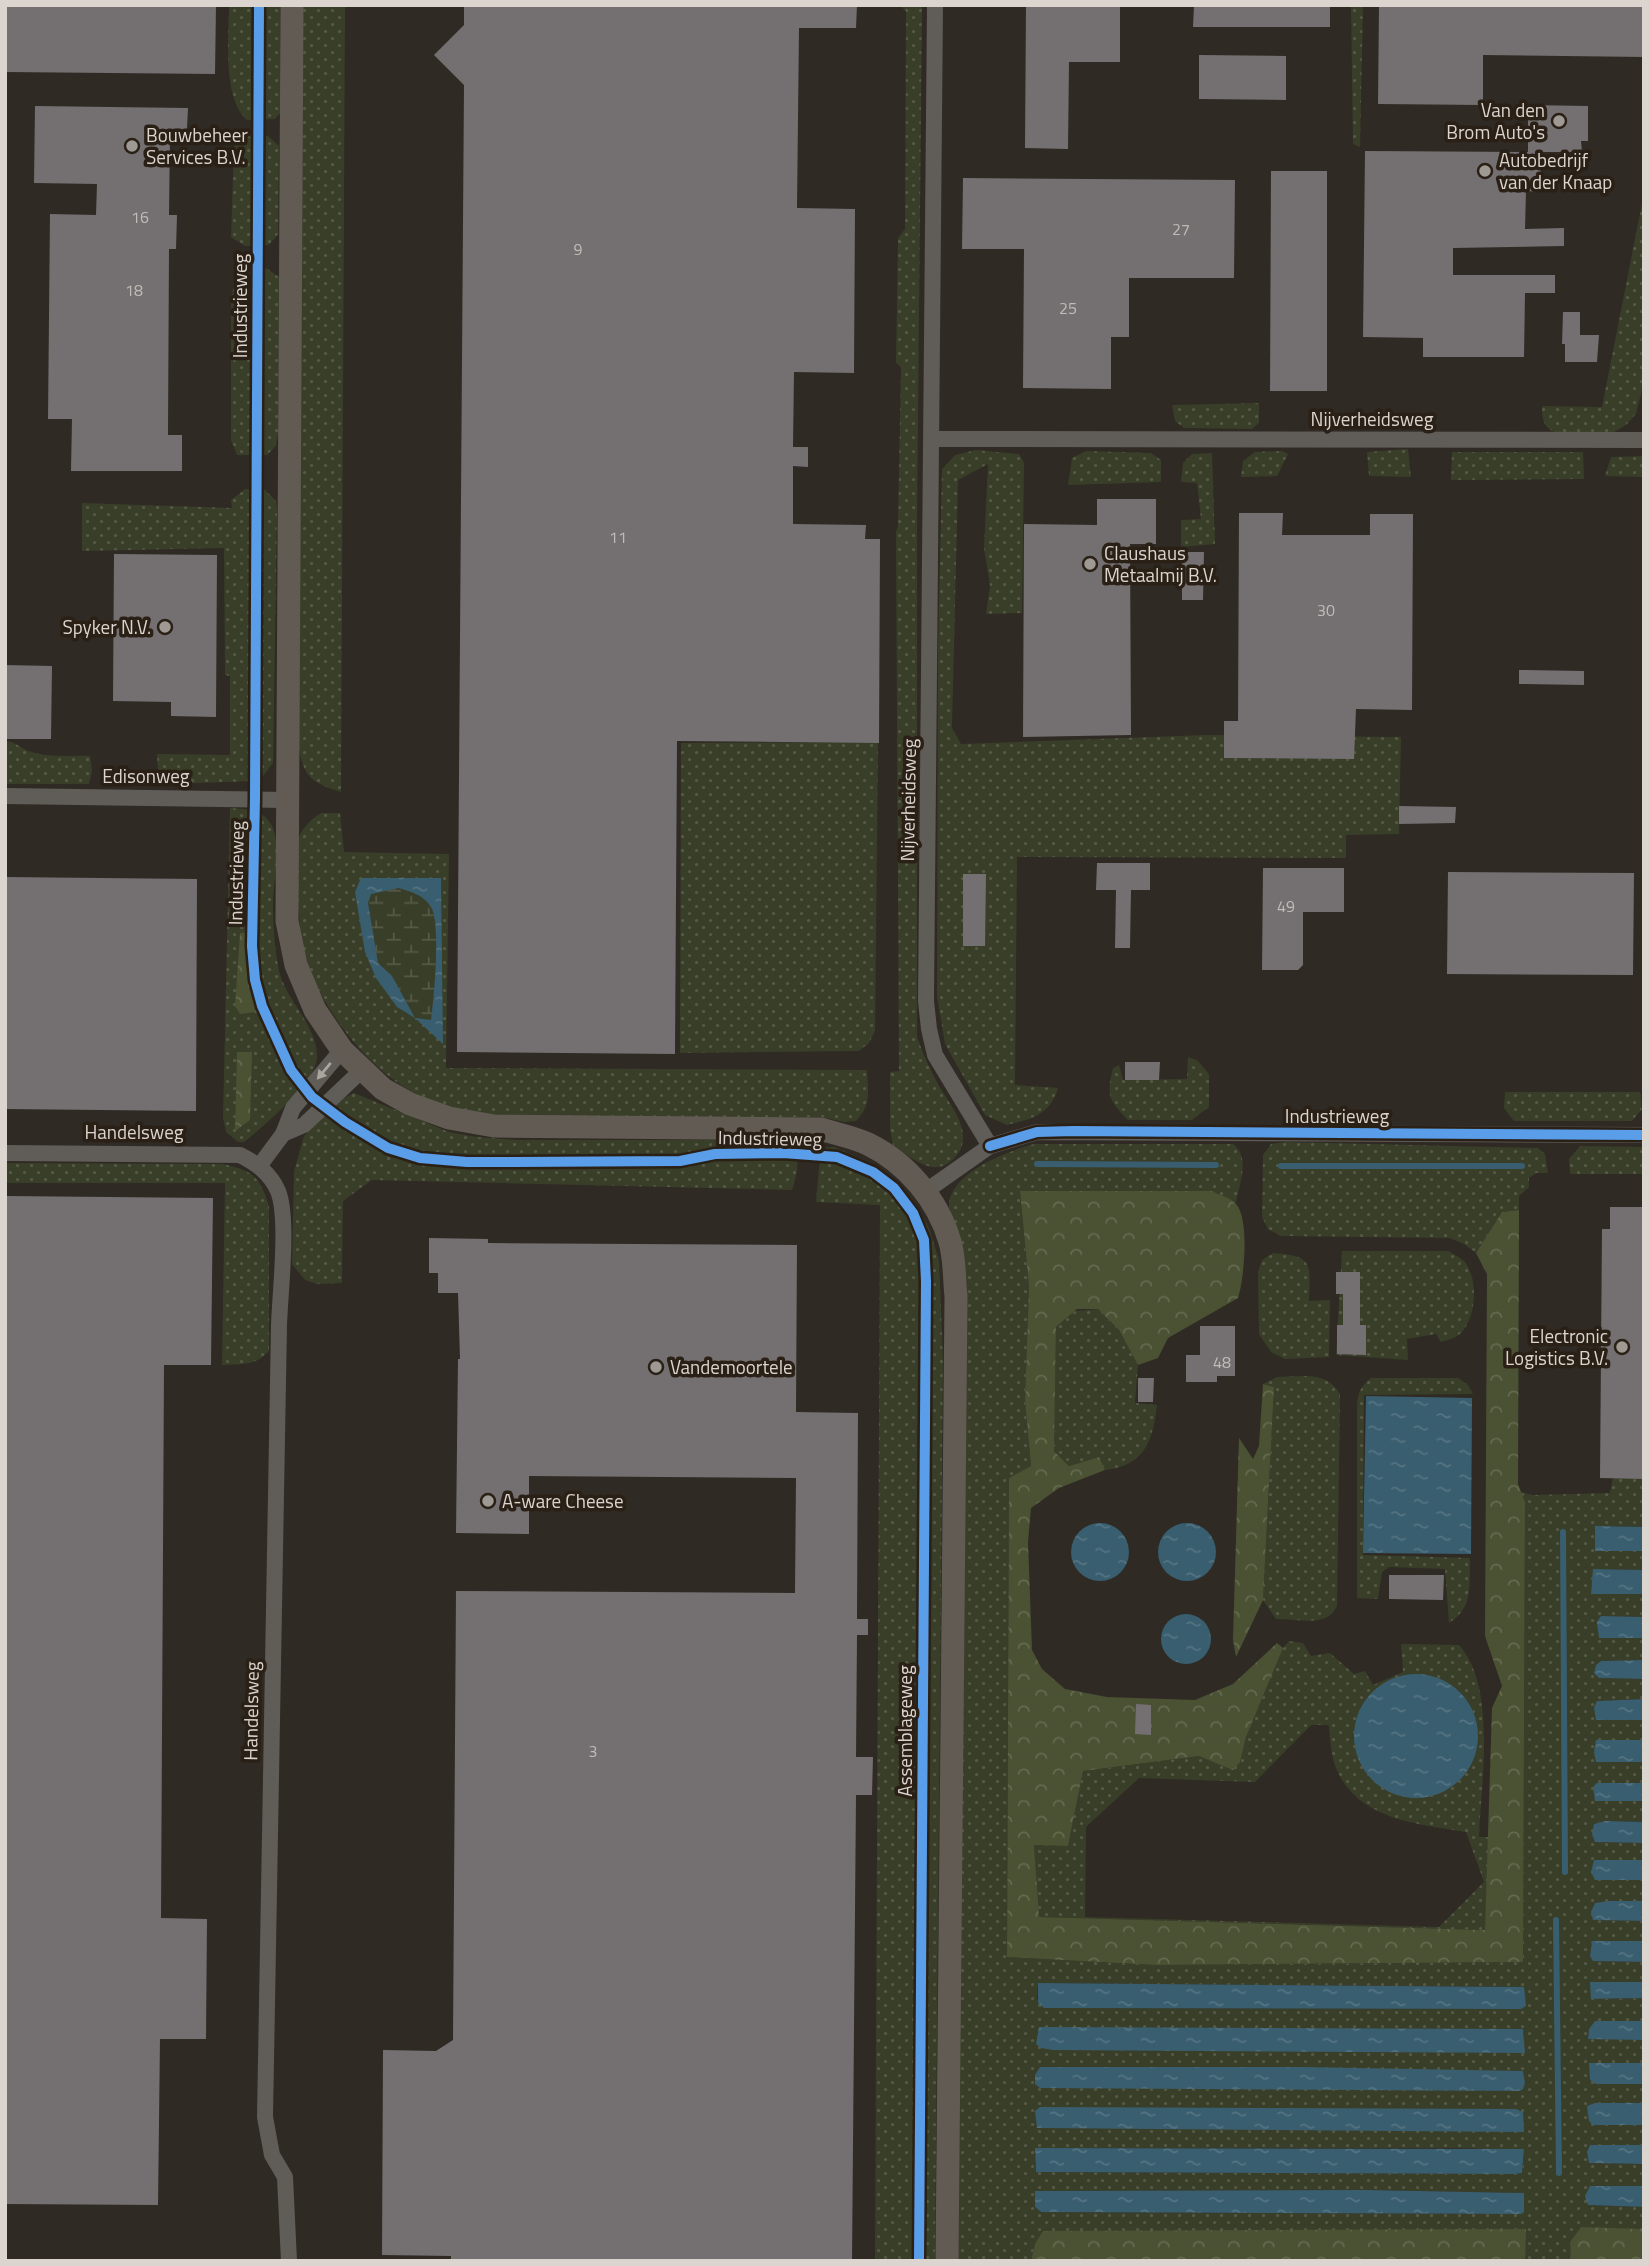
<svg xmlns="http://www.w3.org/2000/svg" width="1649" height="2266" font-family="'Titillium Web',sans-serif">
  <defs>
    <pattern id="grass-dots" width="8" height="8" patternUnits="userSpaceOnUse" patternTransform="scale(1.75)"><rect width="8" height="8" fill="#393e28"/><path d="M2 2h.1M6 6h.1" fill="none" stroke="#555946" stroke-width="1.8" stroke-linecap="round"/></pattern>
    <pattern id="forest-crowns" width="20" height="18" patternUnits="userSpaceOnUse" patternTransform="scale(1.75)"><rect width="20" height="18" fill="#4b5233"/><path d="M2 6a3 3 0 1 1 6 0M12 15a3 3 0 1 1 6 0" fill="none" stroke="#646a50"/></pattern>
    <pattern id="wetland-marsh" width="20" height="14" patternUnits="userSpaceOnUse" patternTransform="scale(1.75)"><rect width="20" height="14" fill="#393e28"/><path d="M1 5h8M5 5V1M11 12h8M15 12V8" fill="none" stroke="#555946"/></pattern>
    <pattern id="water-ripples" width="26" height="14" patternUnits="userSpaceOnUse" patternTransform="scale(1.75)"><rect width="26" height="14" fill="#395e6f"/><path d="M2 4q2-2 4 0t4 0M15 11q2-2 4 0t4 0" fill="none" stroke="#557482"/></pattern>
  </defs>
  <rect width="100%" height="100%" fill="#2f2a24"/>
  <g fill="url(#grass-dots)" fill-rule="evenodd">
    <path d="M229,5H280V113L275,119L247,120C222,99 229,36 229,5Z"/>
    <path d="M301,5H345L341,792C302,780 304,772 296,735Z"/>
    <path d="M899,5H922L917,520V1037C923,1054 930,1070 939,1086C953,1109 979,1139 950,1162C931,1177 908,1155 893,1145L890,1130V1072L899,1071L896,532L898,526L901,367L896,363L898,238L905,229L906,11Z"/>
    <polygon points="1351,5 1363,5 1360,147 1353,144"/>
    <polygon points="246,134 268,136 279,146 278,234 269,245 245,246 231,237 234,147 235,139"/>
    <path d="M1644,193V380L1636,414L1626,425L1614,432H1555C1543,427 1542,419 1542,406L1602,407Z"/>
    <polygon points="245,267 266,268 279,277 278,435 275,447 267,455 237,455 231,440 231,301 236,272"/>
    <polygon points="1259,403 1259,423 1252,429 1184,428 1175,421 1172,405"/>
    <polygon points="1408,449 1411,477 1369,476 1367,452"/>
    <path d="M976,450L1019,454L1024,463L1022,613L986,614L990,586L984,548L988,464L958,480L952,728L961,744L1205,735L1401,737L1399,834L1346,835V858L1017,857L1015,1085L1058,1088C1050,1115 1032,1119 1007,1125L985,1115L945,1044L937,996L938,651L942,469L955,455Z"/>
    <polygon points="1086,451 1151,453 1161,460 1161,482 1068,485 1072,458"/>
    <polygon points="1282,451 1288,454 1277,476 1241,477 1243,461 1255,452"/>
    <polygon points="1452,452 1583,452 1584,479 1451,480"/>
    <polygon points="1212,453 1215,544 1181,547 1181,520 1201,519 1197,483 1181,482 1183,463 1192,454"/>
    <polygon points="1644,456 1644,477 1605,476 1611,457"/>
    <polygon points="245,489 264,489 276,501 277,508 273,763 259,781 165,784 158,776 157,754 230,755 230,676 225,675 224,548 82,551 82,503 232,508 231,500"/>
    <path d="M5,741C16,741 22,750 32,752C50,758 72,755 90,756L92,771L89,784H5Z"/>
    <polygon points="878,742 875,1031 869,1043 859,1051 680,1053 681,743"/>
    <path d="M230,808C246,809 264,809 272,826C281,847 274,878 273,901C273,922 274,944 278,965C282,998 318,1024 317,1058C316,1082 263,1127 244,1142H238L226,1132L223,1118Z"/>
    <path d="M321,813H340L344,852L449,854L446,1068L867,1070C868,1092 872,1104 856,1121L844,1122L821,1117H511C482,1114 454,1111 428,1100C368,1074 311,1000 301,936C299,920 299,904 297,888C295,856 290,832 321,813Z"/>
    <path d="M1188,1057L1197,1060L1209,1074V1107L1192,1120H1128C1109,1100 1106,1096 1113,1068L1119,1065L1123,1080L1187,1079Z"/>
    <polygon points="1505,1092 1640,1092 1642,1109 1632,1121 1514,1121 1504,1108"/>
    <path d="M354,1093L449,1132L477,1137L517,1140H747L793,1145C801,1160 797,1174 792,1190L372,1180L343,1201L342,1283L317,1284L305,1280L292,1264L294,1171L304,1136L337,1101Z"/>
    <polygon points="1286,1142 1538,1148 1545,1154 1548,1173 1536,1173 1529,1178 1529,1187 1519,1196 1519,1210 1502,1212 1476,1253 1464,1244 1450,1238 1281,1236 1268,1229 1262,1217 1263,1155 1271,1144"/>
    <path d="M1034,1144H1233C1251,1157 1239,1185 1236,1203L1211,1191L1020,1192L1029,1287L1025,1400L1031,1467L1009,1478L1007,1957L1155,1965L1523,1962L1525,1502L1521,1492L1533,1495L1610,1493L1613,1477H1644V1527L1596,1526L1595,1551H1644V1570L1594,1569L1591,1593L1644,1594V1617L1601,1616L1599,1638H1644V1660L1601,1661L1599,1678L1644,1679V1699L1597,1701L1596,1720H1644V1740H1596V1762H1644V1783H1597L1595,1801H1644V1822L1605,1821L1594,1824L1596,1842L1644,1843V1860H1594L1595,1880H1644V1901L1595,1903L1594,1920L1644,1921V1941H1592L1590,1955L1594,1961L1644,1962V1982H1591V1999L1644,1998V2021H1595L1589,2029L1588,2038L1644,2040V2063H1590L1596,2084H1644V2103H1595L1593,2125H1644V2145H1590L1587,2152L1589,2163L1644,2164V2186H1590L1588,2205L1644,2207V2229L1581,2227L1570,2242L1571,2261H1525V2229L1035,2244L1031,2261H958L961,1693L967,1288C965,1266 960,1245 954,1224C953,1217 948,1209 949,1203C953,1171 1008,1151 1034,1144ZM1038,1983L1523,1987L1526,2006L1521,2009L1044,2008L1037,1999ZM1524,2033V2053H1521L1310,2050ZM1523,2071L1525,2083L1520,2091L1392,2089ZM1035,2148H1457L1524,2150L1522,2173L1514,2174L1036,2172ZM1365,2190L1523,2193L1521,2214L1041,2212L1035,2207L1036,2191Z"/>
    <polygon points="1580,1146 1644,1147 1644,1174 1570,1174 1569,1159"/>
    <polygon points="834,1147 871,1163 911,1197 929,1228 939,1260 943,1361 935,2261 875,2261 880,1205 816,1202 821,1148"/>
    <path d="M5,1163L223,1164C253,1171 260,1176 269,1207V1351C256,1366 240,1364 222,1365L225,1183H5Z"/>
    <path d="M1342,1251H1449C1453,1254 1459,1257 1463,1260C1479,1277 1477,1316 1461,1333C1456,1338 1448,1340 1441,1342L1436,1334L1407,1339L1408,1360L1336,1355Z"/>
    <path d="M1273,1253C1314,1256 1310,1263 1309,1301L1330,1300L1329,1357L1285,1359L1271,1352L1259,1334L1258,1272L1262,1260Z"/>
    <path d="M1098,1309L1119,1330L1138,1365L1135,1403L1157,1405C1153,1440 1145,1466 1105,1470L1099,1457L1069,1466L1054,1451L1056,1327L1075,1311Z"/>
    <path d="M1277,1377C1301,1377 1326,1370 1340,1394L1337,1606C1326,1629 1298,1618 1276,1619L1263,1600L1274,1387L1263,1384Z"/>
    <path d="M1371,1378H1458L1468,1385L1473,1394L1364,1395L1363,1555L1470,1558C1469,1584 1474,1608 1449,1623L1445,1569L1389,1567L1382,1572L1378,1599L1357,1598V1405C1358,1392 1361,1386 1371,1378Z"/>
    <path d="M1289,1641L1303,1643L1311,1656L1330,1653L1354,1674L1365,1671L1373,1685L1403,1672L1401,1644L1459,1645C1497,1687 1481,1783 1479,1837H1489L1485,1930L1038,1917L1034,1845L1068,1846L1083,1771L1199,1756L1240,1762L1246,1737L1283,1648ZM1311,1725H1329C1330,1739 1331,1755 1336,1768C1357,1820 1418,1824 1466,1832L1484,1882L1439,1927L1085,1917L1086,1827L1139,1778L1255,1782Z"/>
  </g>
  <g fill="url(#forest-crowns)">
    <polygon points="251,932 255,1012 240,1014 235,1006 240,933"/>
    <polygon points="237,1052 252,1052 250,1120 235,1131"/>
    <path d="M1020,1191H1212C1219,1195 1231,1198 1236,1204C1250,1219 1244,1280 1238,1298L1168,1338L1158,1358L1138,1365L1119,1330L1098,1309H1077L1056,1327L1054,1451L1069,1466L1099,1457L1105,1470L1059,1488L1031,1508L1028,1542L1032,1650L1042,1669L1065,1689L1107,1697L1195,1700L1233,1684L1277,1643L1283,1648L1246,1737L1240,1762L1233,1770L1199,1756L1083,1771L1068,1846L1034,1845L1039,1917L1485,1930L1492,1708L1502,1686L1485,1636L1487,1274L1476,1253L1502,1212L1519,1210L1518,1484L1525,1502L1523,1962L1155,1965L1007,1957L1009,1478L1031,1466L1025,1400L1029,1287Z"/>
    <polygon points="1263,1384 1274,1387 1263,1600 1236,1657 1233,1640 1239,1438 1253,1459 1259,1446"/>
    <polygon points="1581,2227 1644,2229 1644,2261 1571,2261 1570,2242"/>
    <polygon points="1526,2229 1525,2261 1031,2261 1035,2244 1043,2231"/>
  </g>
  <path fill="url(#wetland-marsh)" d="M399,888C409,891 420,894 428,902C443,918 433,996 432,1021L415,1018L392,976L378,963L368,903L371,894Z"/>
  <g fill="url(#water-ripples)" fill-rule="evenodd">
    <path d="M361,878H441L443,1044L415,1018L397,1007L376,978L365,952L355,892ZM399,888C411,892 424,895 431,907C441,922 434,1000 431,1020L415,1018L392,976L378,963L368,903L371,894Z"/>
    <polygon points="1366,1396 1472,1398 1471,1554 1363,1553"/>
    <circle cx="1100" cy="1552" r="29"/>
    <circle cx="1187" cy="1552" r="29"/>
    <polygon points="1595,1526 1644,1527 1644,1551 1595,1551"/>
    <polygon points="1593,1569 1644,1570 1644,1594 1591,1594"/>
    <circle cx="1186" cy="1639" r="25"/>
    <polygon points="1601,1616 1644,1617 1644,1638 1599,1638 1597,1622"/>
    <polygon points="1644,1660 1644,1679 1599,1678 1594,1673 1596,1665 1601,1661"/>
    <circle cx="1416" cy="1736" r="62"/>
    <polygon points="1644,1699 1644,1720 1596,1720 1594,1708 1597,1701"/>
    <polygon points="1596,1740 1644,1740 1644,1762 1596,1762 1594,1752"/>
    <polygon points="1597,1783 1644,1783 1644,1801 1595,1801 1593,1787"/>
    <polygon points="1605,1821 1644,1822 1644,1843 1595,1842 1592,1834 1594,1824"/>
    <polygon points="1594,1860 1644,1860 1644,1880 1595,1880 1591,1872"/>
    <polygon points="1609,1901 1644,1901 1644,1921 1593,1920 1591,1912 1595,1903"/>
    <polygon points="1592,1941 1644,1941 1644,1962 1593,1961 1590,1956"/>
    <polygon points="1590,1982 1644,1982 1644,1998 1591,1999"/>
    <polygon points="1038,1983 1524,1987 1526,2006 1521,2009 1044,2008 1038,2003"/>
    <polygon points="1595,2021 1644,2021 1644,2040 1588,2039 1589,2029"/>
    <polygon points="1039,2027 1523,2029 1525,2053 1053,2050 1041,2048 1036,2044"/>
    <polygon points="1589,2063 1644,2063 1644,2084 1596,2084 1590,2080"/>
    <polygon points="1040,2067 1301,2067 1523,2071 1525,2083 1523,2089 1520,2091 1040,2088 1035,2084 1035,2075"/>
    <polygon points="1595,2103 1644,2103 1644,2125 1593,2125 1589,2121 1587,2106"/>
    <polygon points="1040,2107 1516,2109 1523,2112 1524,2132 1037,2128 1035,2111"/>
    <polygon points="1590,2145 1644,2145 1644,2164 1589,2163 1587,2152"/>
    <polygon points="1035,2148 1524,2149 1522,2173 1514,2174 1036,2172"/>
    <polygon points="1590,2186 1644,2186 1644,2207 1588,2205 1585,2196"/>
    <polygon points="1365,2190 1524,2193 1524,2212 1521,2214 1041,2212 1035,2207 1035,2191"/>
  </g>
  <g fill="none" stroke-linecap="round" stroke-linejoin="round">
    <g stroke="#395e6f" stroke-width="6">
      <polyline points="1037,1164 1216,1165"/>
      <polyline points="1281,1166 1522,1166"/>
      <polyline points="1563,1532 1565,1872"/>
      <polyline points="1556,1920 1559,2173"/>
    </g>
  </g>
  <g fill="#747071">
    <polygon points="5,5 216,5 215,74 5,72"/>
    <polygon points="464,5 857,5 856,28 799,28 797,208 855,209 854,373 794,372 793,447 808,447 808,467 793,466 793,524 866,525 865,539 880,539 879,743 677,741 675,1054 457,1052 464,85 434,55 464,25"/>
    <polygon points="1026,5 1120,5 1120,62 1069,62 1068,149 1025,148"/>
    <polygon points="1194,5 1330,5 1330,27 1193,27"/>
    <polygon points="1379,5 1644,5 1644,57 1483,55 1483,105 1378,104"/>
    <polygon points="1199,55 1286,56 1286,100 1199,99"/>
    <polygon points="1528,105 1588,106 1588,141 1581,141 1582,152 1541,152 1541,192 1526,191 1525,229 1564,228 1564,246 1453,248 1453,275 1555,275 1555,293 1525,293 1524,357 1423,357 1423,338 1363,337 1365,151 1528,152"/>
    <polygon points="35,106 188,108 187,128 181,134 170,134 169,215 177,215 176,249 169,249 168,435 182,435 182,471 71,471 72,419 48,419 50,214 96,215 97,184 34,183"/>
    <polygon points="1271,171 1327,171 1327,391 1270,391"/>
    <polygon points="963,178 1235,180 1234,278 1129,278 1129,337 1111,337 1111,389 1023,388 1024,249 962,249"/>
    <polygon points="1563,312 1580,312 1580,335 1599,335 1597,362 1565,362 1565,344 1562,344"/>
    <polygon points="1097,499 1156,499 1156,544 1130,544 1131,735 1023,737 1024,524 1097,525"/>
    <polygon points="1239,513 1283,513 1282,535 1370,535 1370,514 1413,514 1412,710 1356,709 1354,759 1224,758 1224,721 1238,721"/>
    <polygon points="1182,552 1204,552 1203,600 1182,600"/>
    <polygon points="114,554 217,555 216,717 171,716 171,702 113,701"/>
    <polygon points="5,665 52,666 51,739 5,739"/>
    <polygon points="1519,670 1584,671 1584,685 1519,684"/>
    <polygon points="1399,806 1456,807 1455,823 1399,824"/>
    <polygon points="1097,863 1150,863 1150,890 1131,890 1130,948 1115,948 1116,890 1096,890"/>
    <polygon points="1263,868 1344,868 1344,912 1303,912 1303,965 1298,970 1262,970"/>
    <polygon points="1448,872 1634,873 1633,975 1447,974"/>
    <polygon points="963,874 986,874 985,946 963,946"/>
    <polygon points="5,877 197,879 196,1111 5,1109"/>
    <polygon points="1125,1062 1160,1062 1159,1080 1125,1080"/>
    <polygon points="5,1196 213,1198 211,1365 164,1365 161,1918 207,1919 206,2039 160,2039 158,2205 5,2204"/>
    <polygon points="1610,1207 1644,1207 1644,1479 1600,1478 1602,1229 1610,1229"/>
    <polygon points="429,1238 488,1239 488,1243 797,1245 796,1412 858,1413 857,1619 868,1619 868,1635 857,1635 856,1757 873,1757 872,1795 856,1795 852,2261 451,2261 451,2256 382,2255 383,2050 436,2051 453,2040 456,1591 795,1593 796,1478 529,1476 529,1534 456,1533 458,1359 460,1359 458,1293 438,1293 438,1273 429,1273"/>
    <polygon points="1336,1272 1360,1272 1360,1325 1366,1325 1366,1355 1337,1354 1337,1325 1343,1325 1343,1294 1336,1294"/>
    <polygon points="1200,1326 1235,1326 1235,1376 1217,1376 1217,1382 1186,1382 1186,1355 1200,1355"/>
    <polygon points="1138,1378 1154,1378 1153,1402 1138,1402"/>
    <polygon points="1389,1575 1444,1575 1443,1600 1389,1599"/>
    <polygon points="1136,1704 1151,1705 1151,1735 1135,1734"/>
  </g>
  <g fill="none" stroke-linecap="round" stroke-linejoin="round">
    <g stroke="#605c58" stroke-width="16">
      <polyline points="935,5 926,1001 929,1029 935,1055 990,1146"/>
      <polyline points="933,439 1644,440"/>
      <polyline points="5,796 286,800"/>
      <polyline points="283,1134 304,1125 362,1070"/>
      <path d="M5,1153L240,1155C256,1163 270,1173 278,1191C289,1218 280,1293 279,1325L265,2117L272,2155L285,2177L289,2261"/>
      <polyline points="260,1165 283,1134 293,1108 342,1050"/>
      <polyline points="926,1191 990,1146 1037,1132 1644,1135"/>
    </g>
    <path stroke="#625b54" stroke-width="23" d="M292,5L287,921L296,965L315,1010L342,1050L383,1089L410,1104L449,1118L494,1126L821,1129C836,1134 853,1137 868,1144C907,1163 938,1200 950,1242C955,1259 954,1279 956,1296L947,2261"/>
    <g stroke="#2a2016" stroke-width="15">
      <g id="cycleway">
        <polyline points="259,5 255,798 252,946 255,980 262,1006 291,1070 312,1097 345,1122 388,1148 420,1158 467,1162 515,1162 680,1161 715,1154 783,1153 837,1157 873,1172 894,1188 913,1213 924,1240 926,1281 919,2261"/>
        <polyline points="990,1146 1037,1132 1073,1131 1644,1135"/>
      </g>
    </g>
    <use href="#cycleway" stroke="#5a9eea" stroke-width="10"/>
  </g>
  <defs><path id="oneway-solid" d="M-6-.8H1V-3.2L6.5 0L1 3.2V.8H-6Z" transform="scale(1.75)"/></defs>
  <use fill="#aaa59f" href="#oneway-solid" transform="translate(324 1071) rotate(130)"/>
  <g fill="#9f9993" stroke="#2a2016" stroke-width="2.5">
    <circle cx="1559" cy="121" r="7"/>
    <circle cx="132" cy="146" r="7"/>
    <circle cx="1485" cy="171" r="7"/>
    <circle cx="1090" cy="564" r="7"/>
    <circle cx="165" cy="627" r="7"/>
    <circle cx="1622" cy="1347" r="7"/>
    <circle cx="656" cy="1367" r="7"/>
    <circle cx="488" cy="1501" r="7"/>
  </g>
  <g text-anchor="middle" stroke-width="7" stroke-linejoin="round" paint-order="stroke">
    <g font-size="16" fill="#c2bcb8">
      <text x="140" y="223">16</text>
      <text x="1181" y="235">27</text>
      <text x="578" y="255">9</text>
      <text x="134" y="296">18</text>
      <text x="1068" y="314">25</text>
      <text x="618" y="543">11</text>
      <text x="1326" y="616">30</text>
      <text x="1286" y="912">49</text>
      <text x="1222" y="1368">48</text>
      <text x="593" y="1757">3</text>
    </g>
    <g font-size="19" fill="#dcd5cf" stroke="#2a2016" text-anchor="start">
      <text x="1545" y="117" text-anchor="end">Van den<tspan x="1545" dy="22">Brom Auto's</tspan></text>
      <text x="146" y="142">Bouwbeheer<tspan x="146" dy="22">Services B.V.</tspan></text>
      <text x="1499" y="167">Autobedrijf<tspan x="1499" dy="22">van der Knaap</tspan></text>
      <text x="1104" y="560">Claushaus<tspan x="1104" dy="22">Metaalmij B.V.</tspan></text>
      <text x="151" y="634" text-anchor="end">Spyker N.V.</text>
      <text x="1608" y="1343" text-anchor="end">Electronic<tspan x="1608" dy="22">Logistics B.V.</tspan></text>
      <text x="670" y="1374">Vandemoortele</text>
      <text x="502" y="1508">A-ware Cheese</text>
    </g>
    <g font-size="19" fill="#dcd5cf" stroke="#2a2016">
      <text transform="translate(240 306) rotate(-90)" y="7">Industrieweg</text>
      <text x="1372" y="426">Nijverheidsweg</text>
      <text x="146" y="783">Edisonweg</text>
      <text transform="translate(908 800) rotate(-89)" y="7">Nijverheidsweg</text>
      <text transform="translate(236 873) rotate(-89)" y="7">Industrieweg</text>
      <text x="1337" y="1123">Industrieweg</text>
      <text x="134" y="1139">Handelsweg</text>
      <text transform="translate(770 1138) rotate(1)" y="7">Industrieweg</text>
      <text transform="translate(251 1711) rotate(-89)" y="7">Handelsweg</text>
      <text transform="translate(905 1731) rotate(-90)" y="7">Assemblageweg</text>
    </g>
  </g>
  <rect width="1649" height="2266" fill="none" stroke="#dcd5cf" stroke-width="14"/>
</svg>
